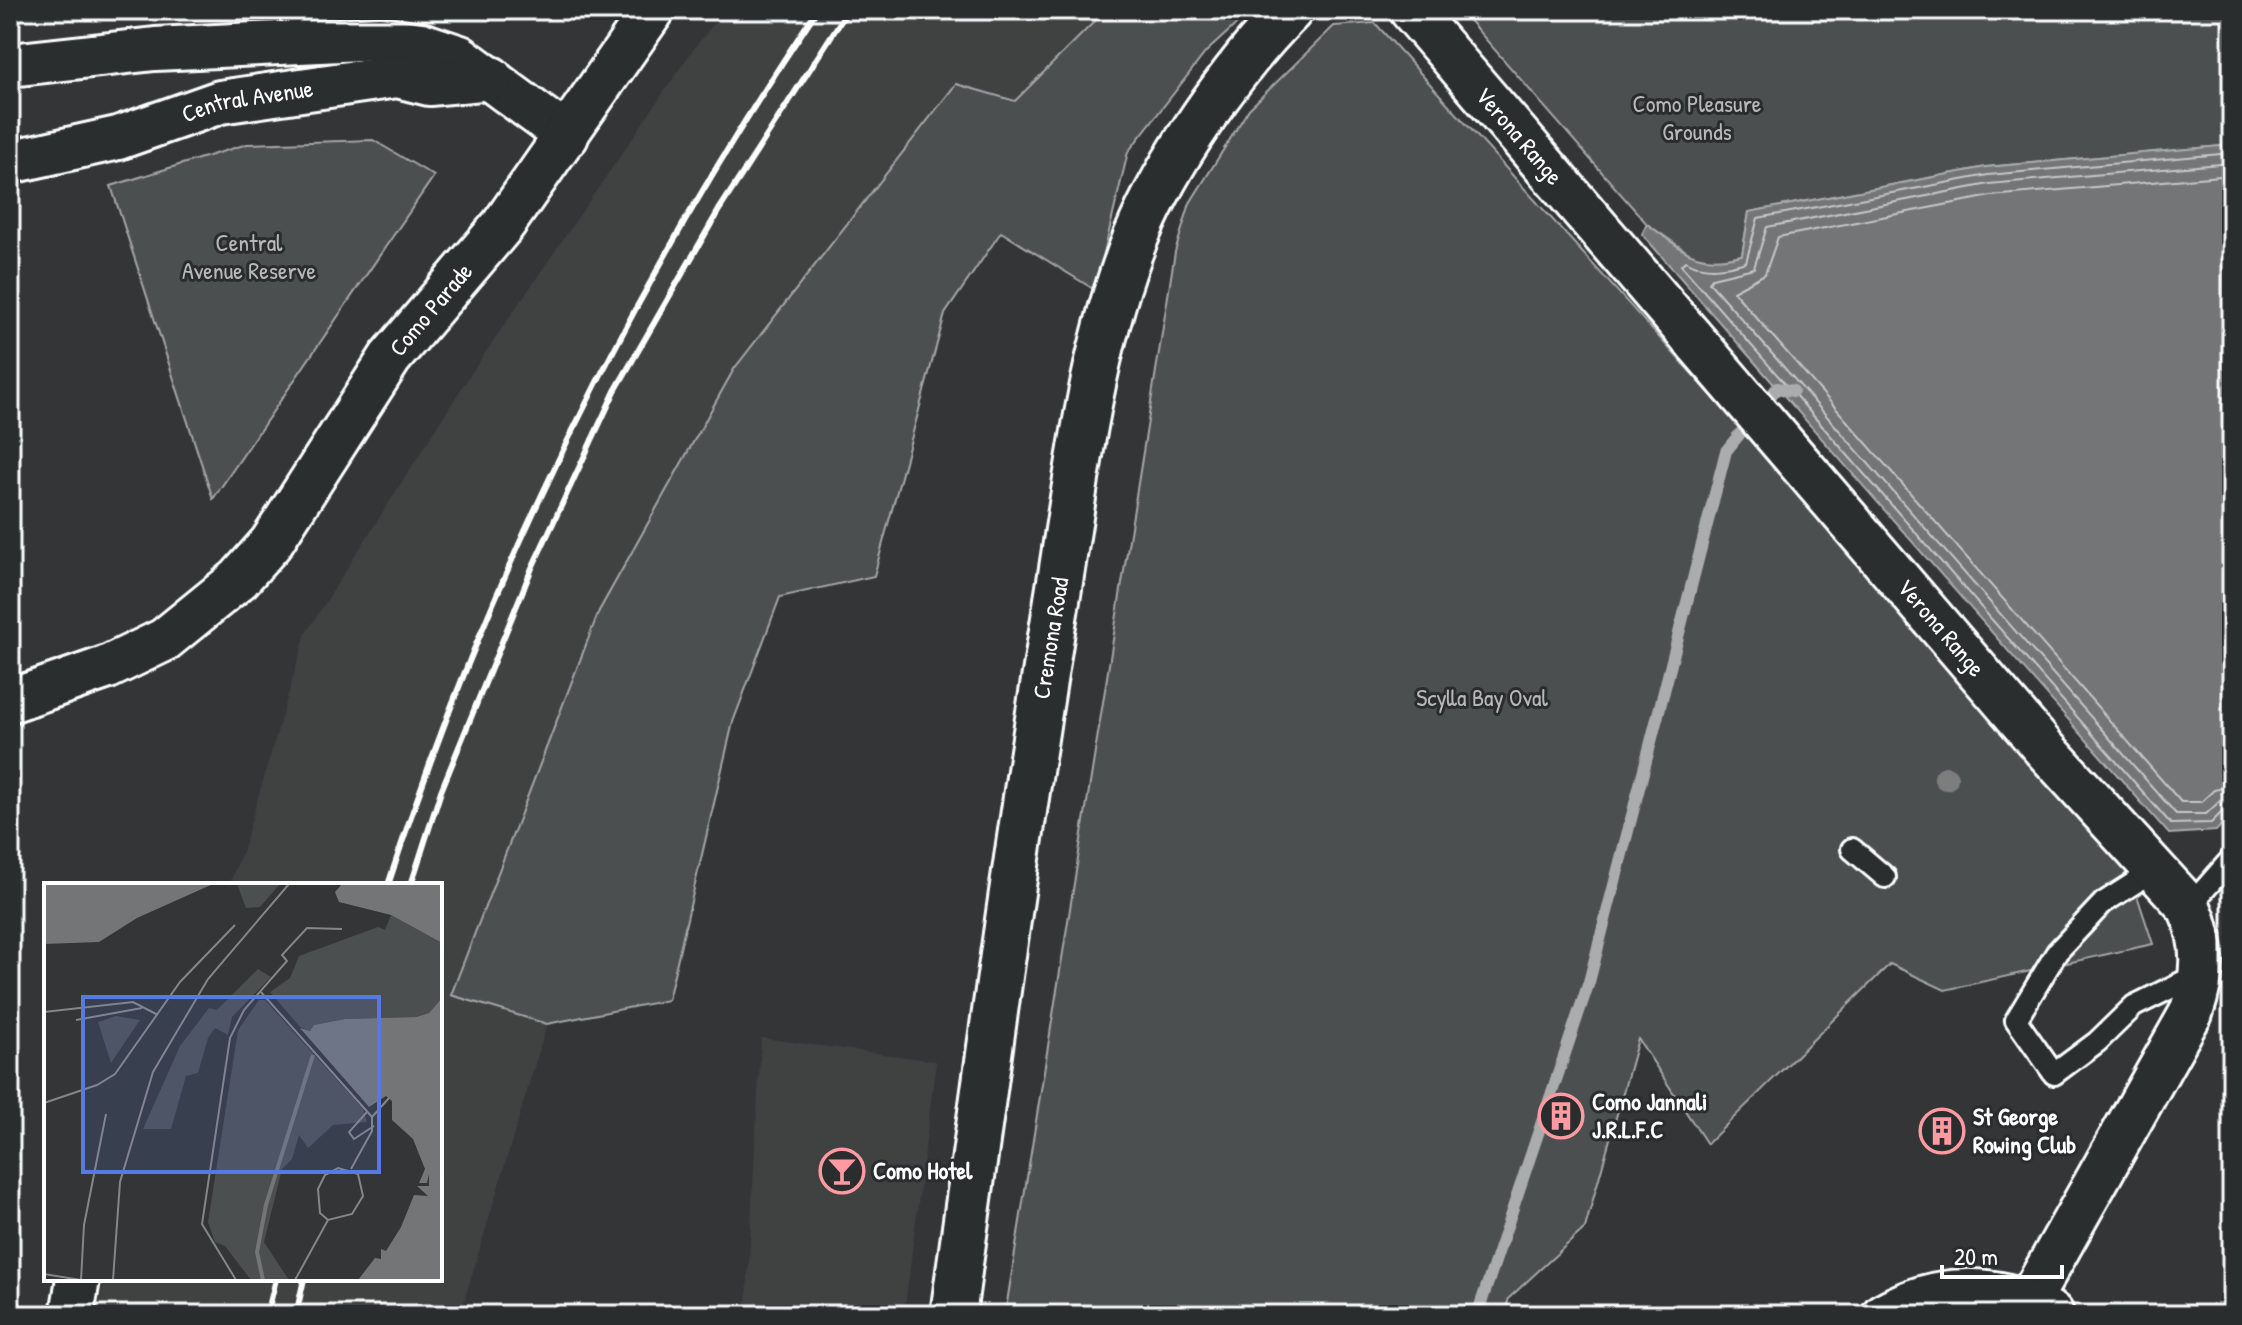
<svg xmlns="http://www.w3.org/2000/svg" width="2242" height="1325" font-family="'Patrick Hand',sans-serif">
  <rect width="100%" height="100%" fill="#333536"/>
  <filter id="ink" filterUnits="userSpaceOnUse"><feTurbulence type="fractalNoise" baseFrequency=".0125" numOctaves="2"/><feDisplacementMap in="SourceGraphic" scale="16" xChannelSelector="R" yChannelSelector="G"/><feConvolveMatrix kernelMatrix="1 2 1 2 8 2 1 2 1" color-interpolation-filters="sRGB"/></filter>
  <g filter="url(#ink)">
    <g fill="#404243">
      <polygon points="725,10 1193,10 1001,232 945,314 874,576 780,597 733,722 668,1000 547,1024 460,1315 96,1315 105,1279 440,1279 440,885 229,885 243,849 306,633 468,378 692,51"/>
      <polygon points="761,1038 936,1061 904,1315 746,1315"/>
    </g>
    <g fill="#4c4f50" stroke="#a6a7a8" stroke-width="2">
      <polygon points="1106,10 1252,10 1206,52 1128,152 1095,290 1001,232 945,314 874,576 780,597 733,722 668,1000 547,1024 451,995 599,611 734,369 956,84 1015,101"/>
      <polygon points="1460,10 2232,10 2232,145 1986,167 1749,212 1742,255 1717,260 1696,258 1647,224"/>
      <polygon points="1375,23 2122,850 2153,944 1945,990 1890,964 1707,1144 1638,1039 1585,1228 1509,1298 1504,1315 1005,1315 1175,252 1190,203 1249,109 1334,26"/>
      <polygon points="373,140 434,176 213,499 111,186 247,144"/>
    </g>
    <path fill="#737576" stroke="#abacad" stroke-width="2" d="M2232,145V813L2216,831L2169,834L1642,234L1647,224C1684,250 1694,267 1742,255L1749,212L1986,167Z"/>
    <g fill="none" stroke-linecap="round" stroke-linejoin="round">
      <g stroke="#c7c8c8" stroke-width="2">
        <path d="M2232,153L1988,175L1758,218L1746,262C1726,268 1704,272 1685,261L1681,265L2171,824L2211,823L2224,810L2232,808"/>
        <polyline points="2232,163 1989,184 1767,227 1754,268 1712,278 1709,282 2176,814 2206,814 2220,801 2232,798"/>
        <polyline points="2232,175 1991,196 1778,237 1765,274 1733,291 2181,802 2201,802 2214,790 2232,786"/>
      </g>
      <polyline stroke="#abacad" stroke-width="12" points="1477,1315 1589,982 1726,451 1777,388 1793,391"/>
      <g stroke="#fff" stroke-width="26">
        <g id="service">
          <polyline points="1852,849 1885,877"/>
          <polyline points="2153,871 2103,903 2057,952 2016,1020 2054,1074 2097,1042 2134,1006 2201,973"/>
          <polyline points="2189,907 2232,858"/>
        </g>
      </g>
      <g stroke="#fff" stroke-width="48">
        <g id="minor">
          <path id="s1" d="M1411,10L2043,747L2189,907C2206,944 2204,976 2191,1013L2029,1301"/>
          <polyline points="10,65 155,49 380,38 421,44 460,57 567,136"/>
          <path id="s2" d="M10,162L118,138L220,102L397,76L429,84L491,78"/>
          <path id="s3" d="M10,701L108,667L164,640L239,579L271,543L390,358L503,225L653,10"/>
          <polyline points="72,1315 78,1279"/>
          <path d="M1883,1315C1938,1283 1997,1283 2052,1314"/>
        </g>
      </g>
      <g stroke="#fff" stroke-width="50">
        <g id="tertiary">
          <path id="s4" d="M953,1315C986,1076 1018,837 1057,600C1077,479 1090,351 1136,237C1167,162 1232,68 1290,10"/>
        </g>
      </g>
      <use href="#service" stroke="#2a2d2e" stroke-width="20"/>
      <use href="#minor" stroke="#2a2d2e" stroke-width="42"/>
      <use href="#tertiary" stroke="#2a2d2e" stroke-width="44"/>
      <g stroke="#fff" stroke-width="6">
        <path d="M388,885C489,572 634,282 817,10"/>
        <polyline points="411,885 441,791 532,568 615,391 719,210 848,10"/>
        <polyline points="267,1315 276,1279"/>
        <polyline points="296,1315 304,1279"/>
      </g>
    </g>
    <circle fill="#7c7e7e" cx="1946" cy="778" r="12"/>
  </g>
  <defs>
    <g id="building-ring" transform="scale(2.3)"><circle r="9.5" fill="#2a2d2e" stroke="#ff9aa2" stroke-width="1.5"/><path d="M-4-6H4V6H1V3H-1V6H-4ZM-2.5-4.3h1.7v1.8h-1.7ZM.8-4.3h1.7v1.8H.8ZM-2.5-1h1.7V.8h-1.7ZM.8-1h1.7V.8H.8Z" fill="#ff9aa2"/></g>
    <g id="bar-ring" transform="scale(2.3)"><circle r="9.5" fill="#2a2d2e" stroke="#ff9aa2" stroke-width="1.5"/><path d="M-6-5H6L.8 .8V4.5H3.5V6h-7V4.5H-.8V.8Z" fill="#ff9aa2"/></g>
  </defs>
  <g fill-rule="evenodd">
    <use href="#building-ring" x="1561" y="1116"/>
    <use href="#building-ring" x="1942" y="1131"/>
    <use href="#bar-ring" x="842" y="1171"/>
  </g>
  <g text-anchor="middle" stroke-width="6" stroke-linejoin="round" paint-order="stroke">
    <g font-size="24" fill="#fff" stroke="#2a2d2e">
      <text dy="8" stroke="none"><textPath href="#s2" startOffset="246">Central Avenue</textPath></text>
      <text dy="8" stroke="none"><textPath href="#s1" startOffset="166">Verona Range</textPath></text>
      <text dy="8" stroke="none"><textPath href="#s3" startOffset="594">Como Parade</textPath></text>
      <text dy="8" stroke="none"><textPath href="#s1" startOffset="814">Verona Range</textPath></text>
      <text dy="8" stroke="none"><textPath href="#s4" startOffset="684">Cremona Road</textPath></text>
    </g>
    <g font-size="24" fill="#b7b9b9" stroke="#2a2d2e">
      <text x="1697" y="112">Como Pleasure<tspan x="1697" dy="28">Grounds</tspan></text>
      <text x="249" y="251">Central<tspan x="249" dy="28">Avenue Reserve</tspan></text>
      <text x="1482" y="706">Scylla Bay Oval</text>
    </g>
    <g font-size="24" font-weight="bold" fill="#fff" stroke="#2a2d2e" text-anchor="start">
      <text x="1592" y="1110">Como Jannali<tspan x="1592" dy="28">J.R.L.F.C</tspan></text>
      <text x="1973" y="1125">St George<tspan x="1973" dy="28">Rowing Club</tspan></text>
      <text x="873" y="1179">Como Hotel</text>
    </g>
  </g>
  <g transform="translate(44 883)">
    <rect width="398" height="398" fill="#333536"/>
    <path d="M193,1H236L216,24L202,25ZM347,32L398,60V115L385,130L372,134L301,136L270,142L266,148L256,144L226,109L246,95L255,73L334,44L341,47ZM214,86L227,94L188,134L184,152L171,145L164,155L154,190L142,193L127,246H99L136,163L165,125L173,127ZM215,117H221L319,226L323,239L289,242L264,265L255,252L248,276L238,286L220,359L245,397H207L181,363L171,359L164,339L194,147ZM72,133L96,137L67,180L54,139Z" fill="#4c4f50"/>
    <path d="M0,1H169L93,35L55,59L0,61ZM298,1H398V60L347,32L295,19L291,9ZM398,115V397H314L331,375L337,376V366L342,368L357,344L370,312L384,313L373,303H385V291L383,300H375L381,286L369,256L348,237V218L342,213L325,224L256,145L266,148L270,142L301,136L372,134L385,130Z" fill="#737576"/>
    <path fill="none" stroke="#737576" stroke-width="4" d="M219,397L213,369L222,322L269,172"/>
    <path fill="none" stroke="#858686" stroke-width="2" d="M216,108L328,234V248L307,286M0,129L89,119L114,132M32,137L98,125M0,220L53,202L71,191L136,99L191,42M323,229L305,249L310,256L330,243M328,234L345,215M294,285L314,291L319,313L308,331L284,337L276,330L274,306L281,292ZM0,391L37,397M37,397L40,342L62,231M69,397L76,299L109,189L164,96L245,1M192,397L158,341L186,155L200,127L243,78L238,72L263,45L298,46M251,397L284,337"/>
    <path fill="#567ae2" fill-opacity="0.15" stroke="#567ae2" stroke-width="4" d="M39,114H335V289H39Z"/>
    <rect width="398" height="398" fill="none" stroke="#fff" stroke-width="4"/>
  </g>
  <rect width="2242" height="1325" fill="none" stroke="#2a2d2e" stroke-width="40"/>
  <rect x="20" y="20" width="2202" height="1285" fill="none" stroke="#fff" stroke-width="3" filter="url(#ink)"/>
  <path d="M1942 1265v12h120v-12" fill="none" stroke="#ffffff" stroke-width="4"/>
  <text x="1954" y="1265" font-size="24" fill="#ffffff" stroke="#2a2d2e" stroke-width="6" paint-order="stroke">20 m</text>
</svg>
